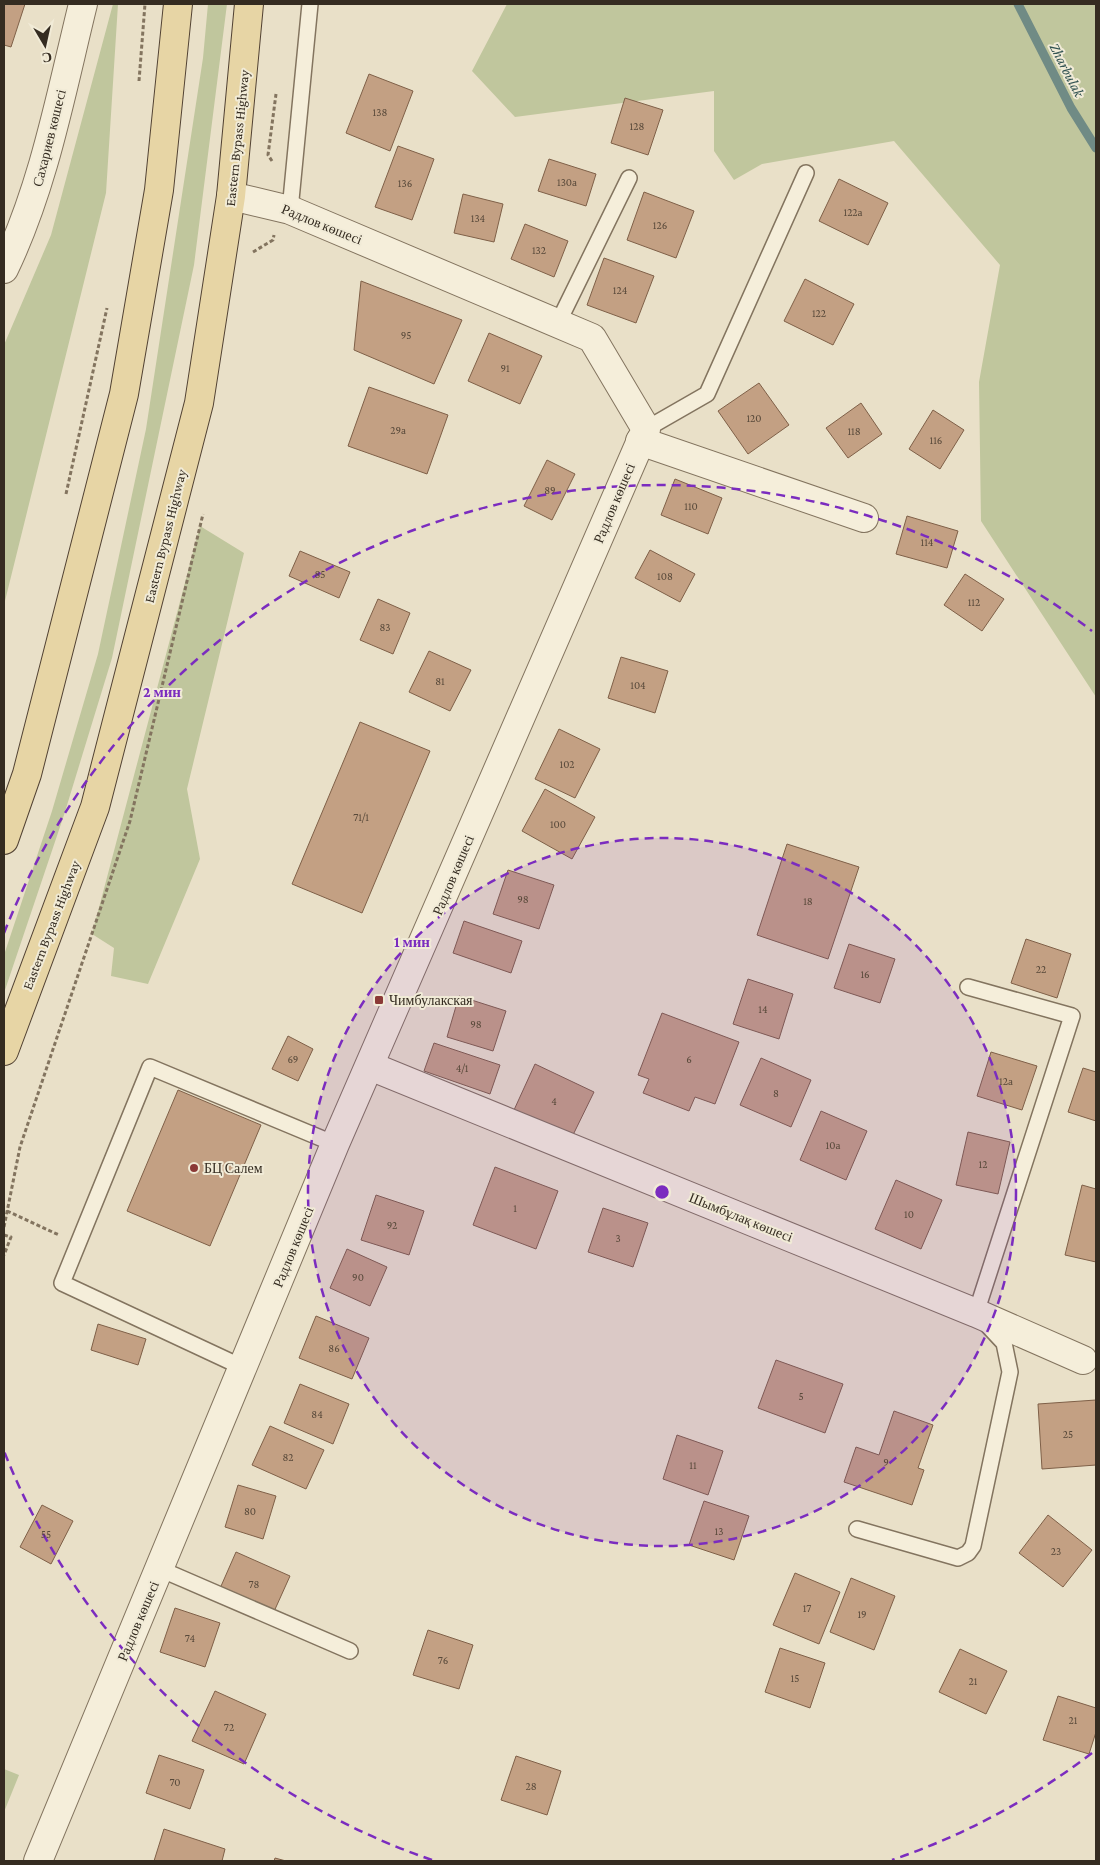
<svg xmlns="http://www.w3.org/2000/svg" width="1100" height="1865" font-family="'Crimson Pro',serif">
  <rect width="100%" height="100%" fill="#e9e0c8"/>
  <g fill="#c0c69d">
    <polygon points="113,4 118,4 106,193 4,605 4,345 51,235"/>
    <polygon points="208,4 227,4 194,265 112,658 64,815 4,993 4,955 52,811 98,654 146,429 203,58"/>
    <polygon points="507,4 1096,4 1096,697 981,521 979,382 1000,265 894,141 762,164 734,180 714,151 714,91 515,117 472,71"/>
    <polygon points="200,526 244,553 187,789 200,859 148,984 111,976 114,948 92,934"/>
    <polygon points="4,1769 19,1775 4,1812"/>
  </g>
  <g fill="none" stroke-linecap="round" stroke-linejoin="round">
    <polyline stroke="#708b85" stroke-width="9" points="1018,4 1071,108 1096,148"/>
  </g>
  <g fill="#c3a083" stroke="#7f6048">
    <polygon points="4,4 25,4 11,47 4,45"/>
    <polygon points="369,74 413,91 390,151 346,133"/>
    <polygon points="625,98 663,110 648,155 611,143"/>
    <polygon points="398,146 434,159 412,220 375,207"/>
    <polygon points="549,159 596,174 586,206 538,191"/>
    <polygon points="839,179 888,203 868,245 819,221"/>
    <polygon points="644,192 694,211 676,258 627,240"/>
    <polygon points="463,194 503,204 494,242 454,233"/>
    <polygon points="525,224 568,241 554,277 511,259"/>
    <polygon points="604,258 654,276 636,323 587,305"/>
    <polygon points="805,279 854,304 833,345 784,321"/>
    <polygon points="361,281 462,320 434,384 354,350"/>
    <polygon points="489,333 542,356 520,404 468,381"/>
    <polygon points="759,383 789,425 748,454 718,411"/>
    <polygon points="369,387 448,415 427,474 348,446"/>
    <polygon points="861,403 882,434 848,458 826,428"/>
    <polygon points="933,410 964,430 940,469 909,449"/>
    <polygon points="547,460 575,474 552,520 524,506"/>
    <polygon points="675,479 722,498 708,534 661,515"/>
    <polygon points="907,516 958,531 947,568 896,554"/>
    <polygon points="650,550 695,574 680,602 635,578"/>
    <polygon points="300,551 350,572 339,598 289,576"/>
    <polygon points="965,574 1004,599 982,631 944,605"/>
    <polygon points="378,599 410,613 393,654 360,640"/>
    <polygon points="429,651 471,670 450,711 409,692"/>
    <polygon points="621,657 668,671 655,713 608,698"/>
    <polygon points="360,722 430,751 362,913 292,884"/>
    <polygon points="559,729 600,749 575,798 535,779"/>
    <polygon points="545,789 595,817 572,859 522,831"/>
    <polygon points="787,844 859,867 828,959 757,935"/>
    <polygon points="508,870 554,885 539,929 493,914"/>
    <polygon points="464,921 522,941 511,973 453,953"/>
    <polygon points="1026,939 1071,954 1057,998 1011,983"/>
    <polygon points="849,944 895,959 880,1003 834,988"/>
    <polygon points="748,979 793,994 779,1039 733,1024"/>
    <polygon points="459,996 506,1011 493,1051 447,1037"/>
    <polygon points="662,1013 739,1042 715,1104 695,1097 689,1111 643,1093 649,1079 638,1075"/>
    <polygon points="288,1036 313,1049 298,1081 272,1069"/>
    <polygon points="434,1043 500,1065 490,1094 424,1071"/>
    <polygon points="991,1052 1037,1066 1022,1110 977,1096"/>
    <polygon points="761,1058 811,1080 791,1127 740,1105"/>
    <polygon points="535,1064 594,1092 572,1137 514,1110"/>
    <polygon points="1083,1068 1096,1072 1096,1121 1068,1112"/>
    <polygon points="178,1090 261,1125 210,1246 127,1211"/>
    <polygon points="821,1111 867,1131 846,1180 800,1160"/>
    <polygon points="968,1132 1010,1142 998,1194 956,1185"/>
    <polygon points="495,1167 558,1191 536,1249 473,1225"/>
    <polygon points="896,1180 942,1200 921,1249 875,1229"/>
    <polygon points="1082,1185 1096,1189 1096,1262 1065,1255"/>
    <polygon points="376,1195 424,1211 409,1255 361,1240"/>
    <polygon points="603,1208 648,1223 633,1267 588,1252"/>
    <polygon points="347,1249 387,1267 370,1306 330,1288"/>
    <polygon points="316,1316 369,1338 352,1379 299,1358"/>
    <polygon points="98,1324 146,1339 138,1365 91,1350"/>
    <polygon points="776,1360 843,1384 825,1433 758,1408"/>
    <polygon points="300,1384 349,1404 333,1444 284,1423"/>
    <polygon points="1096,1400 1096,1465 1042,1469 1038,1404"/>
    <polygon points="894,1411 933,1425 918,1468 924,1470 912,1505 844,1482 856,1447 879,1455"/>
    <polygon points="270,1426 324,1450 306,1489 252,1465"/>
    <polygon points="677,1435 723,1451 708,1495 663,1479"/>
    <polygon points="238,1485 276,1496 263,1539 225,1527"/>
    <polygon points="704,1501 749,1516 734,1560 689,1545"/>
    <polygon points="42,1505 73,1521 51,1564 20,1547"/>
    <polygon points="1048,1515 1092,1550 1063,1587 1019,1553"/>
    <polygon points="236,1552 290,1576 272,1616 218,1593"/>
    <polygon points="795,1573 840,1592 819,1644 773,1625"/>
    <polygon points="851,1578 895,1596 874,1650 830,1632"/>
    <polygon points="175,1608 220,1623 205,1667 160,1652"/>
    <polygon points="428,1630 473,1645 459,1689 413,1675"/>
    <polygon points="780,1648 825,1663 810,1708 765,1692"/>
    <polygon points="960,1649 1007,1671 986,1714 939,1692"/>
    <polygon points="215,1691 266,1714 244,1764 192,1741"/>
    <polygon points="1058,1696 1096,1708 1096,1732 1089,1754 1043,1740"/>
    <polygon points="159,1755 204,1770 190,1809 146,1793"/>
    <polygon points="516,1756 561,1771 547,1815 501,1800"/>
    <polygon points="164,1829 225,1849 222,1861 154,1861"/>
    <polygon points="275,1858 286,1861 274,1861"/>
  </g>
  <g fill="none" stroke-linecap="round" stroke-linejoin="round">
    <g stroke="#83745f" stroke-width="18">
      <g id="lane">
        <polyline points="290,210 310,4"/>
        <polyline points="558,323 629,178"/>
        <polyline points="646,429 707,394 806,173"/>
        <polyline points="244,1368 62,1283 150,1067 335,1144"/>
        <polyline points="857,1529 958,1558 968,1553 973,1546 1010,1372 1004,1343 976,1313 1072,1016 968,987"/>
        <polyline points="160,1569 350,1651"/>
      </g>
    </g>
    <g stroke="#83745f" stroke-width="30">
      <g id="street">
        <path d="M4,269C44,186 61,93 83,4"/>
        <polyline points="640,441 864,518"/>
        <polyline points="370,1066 976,1313 1083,1360"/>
        <polyline points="38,1861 335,1144 646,429 592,338 290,210 231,196"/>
      </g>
    </g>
    <g stroke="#524233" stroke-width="30">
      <g id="primary">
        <polyline points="4,840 27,774 124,394 159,190 178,4"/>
        <polyline points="4,1051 95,807 199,403 231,196 249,4"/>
      </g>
    </g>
    <g stroke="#83745f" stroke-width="3" stroke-dasharray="4 2.5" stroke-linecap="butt">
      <polyline points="139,81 145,4"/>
      <polyline points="272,161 268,155 276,94"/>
      <polyline points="253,252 273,240 274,235"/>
      <polyline points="66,494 107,308"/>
      <polyline points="7,1211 59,1235"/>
      <polyline points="4,1227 20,1147 130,821 203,514"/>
      <polyline points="4,1235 11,1237 4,1255"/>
    </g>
    <use href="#lane" stroke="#f5eeda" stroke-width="15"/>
    <use href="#street" stroke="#f5eeda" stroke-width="28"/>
    <use href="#primary" stroke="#e7d5a5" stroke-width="28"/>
  </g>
  <circle cx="662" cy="1192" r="354" fill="#7b2cbf" fill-opacity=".12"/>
  <g fill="none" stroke="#7b2cbf" stroke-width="2.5" stroke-dasharray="9 6">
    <circle cx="662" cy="1192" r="354"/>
    <path d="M1092 1753A707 707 0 0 1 892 1860M432 1860A707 707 0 0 1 4 1451M4 933A707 707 0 0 1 1092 631"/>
  </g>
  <g fill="#8b3936" stroke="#f1ebd7" stroke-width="2">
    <rect x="374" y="995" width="10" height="10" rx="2.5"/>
    <circle cx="194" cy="1168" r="5"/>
  </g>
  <g text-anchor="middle" stroke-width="4" stroke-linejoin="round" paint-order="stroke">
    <g font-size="11" fill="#58493a">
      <text x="380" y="116">138</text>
      <text x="637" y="130">128</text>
      <text x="567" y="186">130а</text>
      <text x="405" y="187">136</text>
      <text x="853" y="216">122а</text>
      <text x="478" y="222">134</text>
      <text x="660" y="229">126</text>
      <text x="539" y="254">132</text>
      <text x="620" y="294">124</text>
      <text x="819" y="317">122</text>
      <text x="406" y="339">95</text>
      <text x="505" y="372">91</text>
      <text x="754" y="422">120</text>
      <text x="398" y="434">29а</text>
      <text x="854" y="435">118</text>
      <text x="936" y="444">116</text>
      <text x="550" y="494">89</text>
      <text x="691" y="510">110</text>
      <text x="927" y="546">114</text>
      <text x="320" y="578">85</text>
      <text x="665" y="580">108</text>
      <text x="974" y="606">112</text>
      <text x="385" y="631">83</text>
      <text x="440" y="685">81</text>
      <text x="638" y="689">104</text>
      <text x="567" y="768">102</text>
      <text x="361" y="821">71/1</text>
      <text x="558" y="828">100</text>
      <text x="523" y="903">98</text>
      <text x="808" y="905">18</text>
      <text x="1041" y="973">22</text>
      <text x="865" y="978">16</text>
      <text x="763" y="1013">14</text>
      <text x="476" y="1028">98</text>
      <text x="293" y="1063">69</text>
      <text x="689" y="1063">6</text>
      <text x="462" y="1072">4/1</text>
      <text x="1006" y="1085">12а</text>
      <text x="776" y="1097">8</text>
      <text x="554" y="1105">4</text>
      <text x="833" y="1149">10а</text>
      <text x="983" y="1168">12</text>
      <text x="515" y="1212">1</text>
      <text x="909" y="1218">10</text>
      <text x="392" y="1229">92</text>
      <text x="618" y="1242">3</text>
      <text x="358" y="1281">90</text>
      <text x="334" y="1352">86</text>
      <text x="801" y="1400">5</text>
      <text x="317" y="1418">84</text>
      <text x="1068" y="1438">25</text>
      <text x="288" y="1461">82</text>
      <text x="886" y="1466">9</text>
      <text x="693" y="1469">11</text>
      <text x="250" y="1515">80</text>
      <text x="719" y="1535">13</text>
      <text x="46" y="1538">55</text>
      <text x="1056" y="1555">23</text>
      <text x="254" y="1588">78</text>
      <text x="807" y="1612">17</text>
      <text x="862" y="1618">19</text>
      <text x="190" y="1642">74</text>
      <text x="443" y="1664">76</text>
      <text x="795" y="1682">15</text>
      <text x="973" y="1685">21</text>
      <text x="1073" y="1724">21</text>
      <text x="229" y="1731">72</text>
      <text x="175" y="1786">70</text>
      <text x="531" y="1790">28</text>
    </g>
    <g font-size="14" fill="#352c21" stroke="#f1ebd7">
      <text transform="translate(49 138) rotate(-76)" y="5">Сахариев көшесі</text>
      <text transform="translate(237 138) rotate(-84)" y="5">Eastern Bypass Highway</text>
      <text transform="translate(322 224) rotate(22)" y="5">Радлов көшесі</text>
      <text transform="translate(614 503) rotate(-67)" y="5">Радлов көшесі</text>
      <text transform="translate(165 536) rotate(-76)" y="5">Eastern Bypass Highway</text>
      <text transform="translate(453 875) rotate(-67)" y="5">Радлов көшесі</text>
      <text transform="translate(51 925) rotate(-69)" y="5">Eastern Bypass Highway</text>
      <text transform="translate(741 1217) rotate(22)" y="5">Шымбұлақ көшесі</text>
      <text transform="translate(293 1247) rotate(-68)" y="5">Радлов көшесі</text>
      <text transform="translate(138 1621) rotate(-67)" y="5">Радлов көшесі</text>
    </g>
    <g font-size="14" fill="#352c21" stroke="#f1ebd7" text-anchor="start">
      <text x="389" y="1005">Чимбулакская</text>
      <text x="204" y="1173">БЦ Салем</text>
    </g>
    <g font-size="15" font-style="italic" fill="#325352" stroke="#f1ebd7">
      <text transform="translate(1067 70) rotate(63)" y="5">Zharbulak</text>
    </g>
  </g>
  <circle cx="662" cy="1192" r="8" fill="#7b2cbf" stroke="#f1ebd7" stroke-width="2.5"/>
  <g font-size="15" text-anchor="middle" font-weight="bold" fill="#7b2cbf" stroke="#f1ebd7" stroke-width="4" stroke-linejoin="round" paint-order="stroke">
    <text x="162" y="697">2 мин</text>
    <text x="412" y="947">1 мин</text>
  </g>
  <rect width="1100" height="1865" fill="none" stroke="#352c21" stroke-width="10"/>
  <g transform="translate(45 45) rotate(171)" stroke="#f1ebd7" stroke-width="4" paint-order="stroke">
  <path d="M0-4L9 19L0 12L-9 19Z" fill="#352c21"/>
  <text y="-8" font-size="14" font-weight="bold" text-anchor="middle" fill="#352c21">С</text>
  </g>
</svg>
